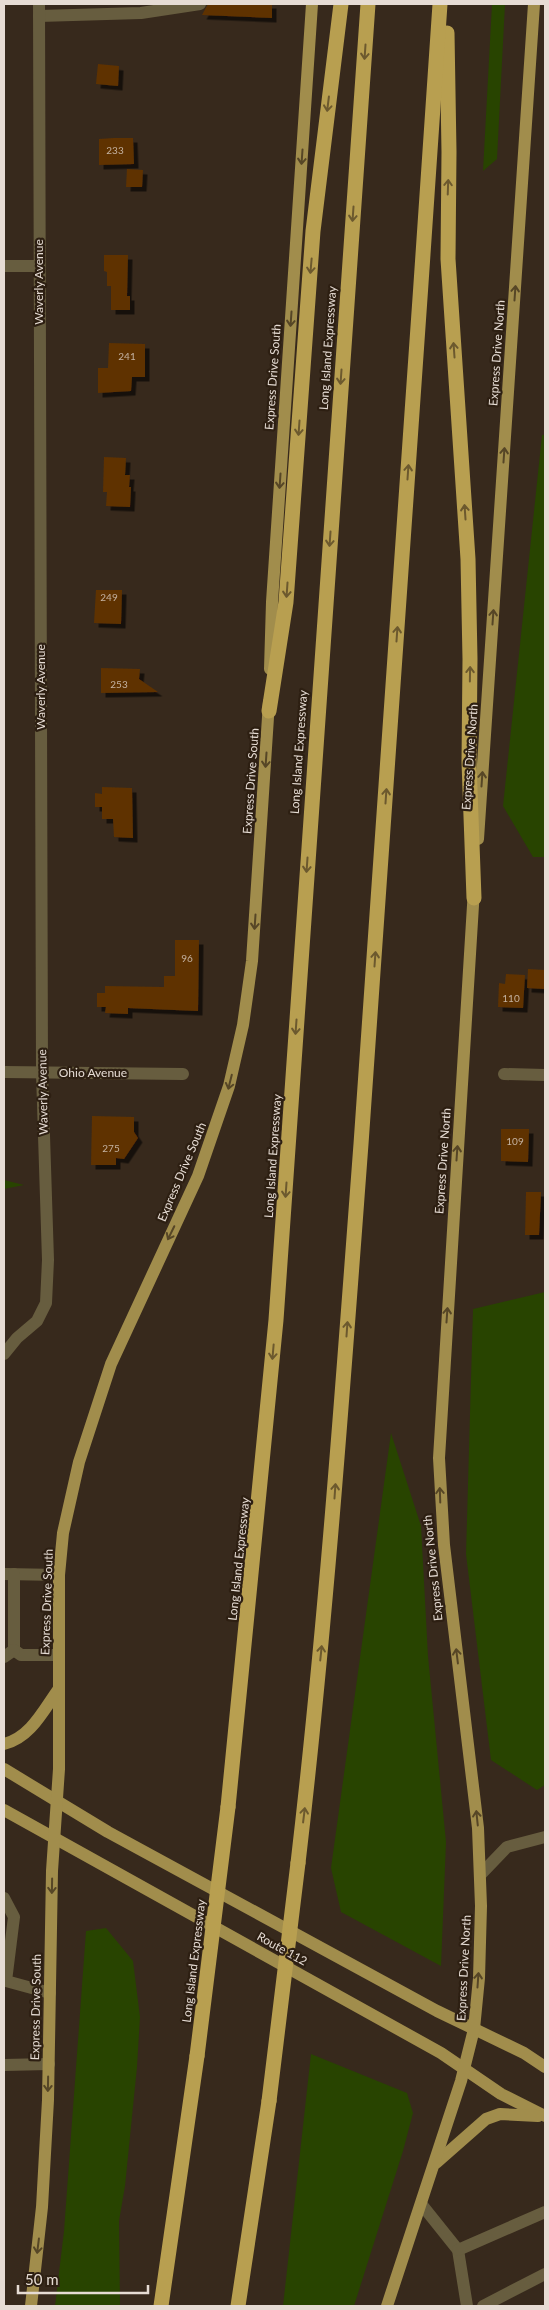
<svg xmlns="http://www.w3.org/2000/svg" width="549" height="2310" font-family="Lato,sans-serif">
  <defs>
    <filter id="shadow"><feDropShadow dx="4.5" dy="4.5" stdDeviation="0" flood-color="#0009"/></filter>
  </defs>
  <rect width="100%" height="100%" fill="#37291c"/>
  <g fill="#284400">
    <polygon points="492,4 505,4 497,159 483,171"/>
    <polygon points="542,435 545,435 545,857 533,857 503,806"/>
    <polygon points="4,1180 24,1185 4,1189"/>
    <polygon points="545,1292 545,1785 537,1790 491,1760 466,1554 473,1309"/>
    <polygon points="391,1433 421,1526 428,1656 446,1842 441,1966 341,1912 331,1868"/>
    <polygon points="106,1928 133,1961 140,2017 137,2067 125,2186 119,2221 120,2306 55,2306 64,2231 86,1931"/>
    <polygon points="311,2054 407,2093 413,2113 403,2151 354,2306 283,2306"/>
  </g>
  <g fill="#5e3205" filter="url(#shadow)">
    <polygon points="208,4 272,4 272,18 202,15"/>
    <polygon points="98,64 119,66 118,86 96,84"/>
    <polygon points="114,138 133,138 134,164 99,165 99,139"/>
    <polygon points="127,169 143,170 142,187 126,187"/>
    <polygon points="104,255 128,255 127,296 130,296 130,310 111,310 111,286 107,286 107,272 104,271"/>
    <polygon points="109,343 145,344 145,377 132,377 131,391 98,393 98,368 108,368"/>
    <polygon points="104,457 126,458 125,475 130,475 129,487 131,487 130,507 106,506 107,492 103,492"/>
    <polygon points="96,590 122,590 121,624 94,623"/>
    <polygon points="101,668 140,669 139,679 158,692 101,693"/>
    <polygon points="102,787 132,788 133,838 114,837 113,819 102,819 102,807 95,807 95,793 102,794"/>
    <polygon points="175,940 199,940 198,1011 128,1008 128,1014 105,1013 106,1007 97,1007 97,993 105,993 105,986 164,987 164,976 175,976"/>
    <polygon points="528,969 545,970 545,989 527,988"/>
    <polygon points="506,974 525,975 523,1008 498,1007 499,983 505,984"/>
    <polygon points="92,1116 134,1117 134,1132 138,1138 124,1159 116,1158 116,1165 91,1165"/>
    <polygon points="501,1129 529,1129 528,1162 501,1161"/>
    <polygon points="526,1192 541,1192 539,1235 525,1235"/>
  </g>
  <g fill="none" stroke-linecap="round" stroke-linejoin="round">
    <g stroke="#675d3f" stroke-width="12">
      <polyline points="39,16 141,13 200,4"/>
      <polyline points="4,266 39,266"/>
      <polyline points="4,1072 183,1074"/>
      <polyline points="504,1074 545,1075"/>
      <polyline points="4,1354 17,1338 37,1321 46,1303 48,1260 42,1073 39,4"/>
      <polyline points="4,1574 59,1575"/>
      <polyline points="14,1574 14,1650 21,1655 58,1655"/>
      <polyline points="4,1657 14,1650"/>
      <polyline points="481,1874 507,1847 545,1837"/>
      <polyline points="4,1898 14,1917 6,1981 50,1993"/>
      <polyline points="4,2065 49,2064"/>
      <polyline points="422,2205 458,2250 467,2306"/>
      <polyline points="458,2250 545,2212"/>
      <polyline points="483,2306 545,2274"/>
    </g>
    <g stroke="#a18d4c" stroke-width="12">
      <polyline points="270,669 272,602 312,4"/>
      <polyline points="478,839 534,4"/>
      <path d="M4,1744C30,1738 43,1711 58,1690"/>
      <polyline points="4,1769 108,1832 437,2011 524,2053 545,2067"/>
      <polyline points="4,1810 441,2053 501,2094 545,2116"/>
      <polyline points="436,2163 486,2119 500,2114 538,2116"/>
      <polyline points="31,2306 42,2207 48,2100 52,1871 59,1769 59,1575 63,1533 79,1462 111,1364 198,1176 229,1086 243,1025 252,961 269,702"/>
      <polyline points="387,2306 461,2081 474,2029 479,1978 481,1906 478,1828 444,1545 439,1458 474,889"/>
    </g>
    <g stroke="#b89f50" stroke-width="15">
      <polyline points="447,33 449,152 448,259 468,559 470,659 469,762 474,898"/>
      <polyline points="269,711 286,602 313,231 341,4"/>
      <polyline points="228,1807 276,1320 368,4"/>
      <path d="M298,1863C326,1624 343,1384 361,1144C389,764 414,384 440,4"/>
      <polyline points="161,2306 197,2056"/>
      <polyline points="238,2306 269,2101"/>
    </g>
    <g stroke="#b89f50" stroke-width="15">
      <polyline points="197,2056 228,1807"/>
      <polyline points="269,2101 298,1863"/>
    </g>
  </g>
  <defs><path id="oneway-shaft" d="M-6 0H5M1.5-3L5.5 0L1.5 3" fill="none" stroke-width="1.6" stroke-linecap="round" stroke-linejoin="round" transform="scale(1.25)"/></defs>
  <g stroke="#6c592e">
    <use href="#oneway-shaft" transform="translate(365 52) rotate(94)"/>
    <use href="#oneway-shaft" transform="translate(328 104) rotate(97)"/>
    <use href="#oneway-shaft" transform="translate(448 187) rotate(-88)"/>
    <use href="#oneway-shaft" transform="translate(353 214) rotate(94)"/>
    <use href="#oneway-shaft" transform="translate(311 266) rotate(95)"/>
    <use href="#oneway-shaft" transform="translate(454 350) rotate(-94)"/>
    <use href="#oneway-shaft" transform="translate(341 377) rotate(94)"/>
    <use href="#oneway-shaft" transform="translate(299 428) rotate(94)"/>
    <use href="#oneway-shaft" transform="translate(408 472) rotate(-86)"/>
    <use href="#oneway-shaft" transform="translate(465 512) rotate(-94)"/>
    <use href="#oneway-shaft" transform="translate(330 539) rotate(94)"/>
    <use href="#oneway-shaft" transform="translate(287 590) rotate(94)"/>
    <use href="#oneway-shaft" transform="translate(397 634) rotate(-86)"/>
    <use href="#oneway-shaft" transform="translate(470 674) rotate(-89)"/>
    <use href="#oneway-shaft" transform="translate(386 796) rotate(-86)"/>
    <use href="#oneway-shaft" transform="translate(307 865) rotate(94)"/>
    <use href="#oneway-shaft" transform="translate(375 959) rotate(-86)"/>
    <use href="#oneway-shaft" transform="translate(296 1027) rotate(94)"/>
    <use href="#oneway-shaft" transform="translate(286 1190) rotate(94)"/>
    <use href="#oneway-shaft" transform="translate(347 1329) rotate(-86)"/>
    <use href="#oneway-shaft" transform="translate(273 1352) rotate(95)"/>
    <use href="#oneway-shaft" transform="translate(335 1491) rotate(-86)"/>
    <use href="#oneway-shaft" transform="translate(321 1653) rotate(-84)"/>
    <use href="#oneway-shaft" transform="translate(304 1815) rotate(-83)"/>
  </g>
  <g stroke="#564626">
    <use href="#oneway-shaft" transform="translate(302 157) rotate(94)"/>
    <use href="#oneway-shaft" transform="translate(515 293) rotate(-86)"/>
    <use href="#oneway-shaft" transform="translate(291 319) rotate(94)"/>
    <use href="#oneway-shaft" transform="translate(504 455) rotate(-86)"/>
    <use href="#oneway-shaft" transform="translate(280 481) rotate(94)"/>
    <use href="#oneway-shaft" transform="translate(493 617) rotate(-86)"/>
    <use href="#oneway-shaft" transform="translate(266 760) rotate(94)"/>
    <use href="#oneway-shaft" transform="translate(482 779) rotate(-86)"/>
    <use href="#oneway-shaft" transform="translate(255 922) rotate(94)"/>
    <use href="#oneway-shaft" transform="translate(230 1082) rotate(104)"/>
    <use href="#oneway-shaft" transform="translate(457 1153) rotate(-86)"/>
    <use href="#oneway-shaft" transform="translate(171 1233) rotate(116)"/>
    <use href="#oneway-shaft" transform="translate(447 1315) rotate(-86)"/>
    <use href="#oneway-shaft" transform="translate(440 1495) rotate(-92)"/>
    <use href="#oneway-shaft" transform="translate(457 1656) rotate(-97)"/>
    <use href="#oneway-shaft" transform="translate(477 1818) rotate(-96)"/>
    <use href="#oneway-shaft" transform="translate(52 1886) rotate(91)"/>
    <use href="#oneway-shaft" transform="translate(478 1980) rotate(-86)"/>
    <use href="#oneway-shaft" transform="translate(48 2084) rotate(91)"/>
    <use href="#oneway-shaft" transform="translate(38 2246) rotate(97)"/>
  </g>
  <g text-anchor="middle" stroke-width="4.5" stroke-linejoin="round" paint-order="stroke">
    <g font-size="10" fill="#c4b2a0">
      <text x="115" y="154">233</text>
      <text x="127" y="360">241</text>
      <text x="109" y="601">249</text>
      <text x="119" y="688">253</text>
      <text x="187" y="962">96</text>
      <text x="511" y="1002">110</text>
      <text x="515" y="1145">109</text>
      <text x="111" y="1152">275</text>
    </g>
    <g font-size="12" fill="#e6dcd4" stroke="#2d1f12">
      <text transform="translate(39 282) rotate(-90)" y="4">Waverly Avenue</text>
      <text transform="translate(328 348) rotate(-86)" y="4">Long Island Expressway</text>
      <text transform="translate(497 353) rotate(-86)" y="4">Express Drive North</text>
      <text transform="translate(273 377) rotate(-86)" y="4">Express Drive South</text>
      <text transform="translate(41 687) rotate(-90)" y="4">Waverly Avenue</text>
      <text transform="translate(299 752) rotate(-86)" y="4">Long Island Expressway</text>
      <text transform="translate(470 757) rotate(-86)" y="4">Express Drive North</text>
      <text transform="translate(251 781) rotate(-86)" y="4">Express Drive South</text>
      <text x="93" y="1077">Ohio Avenue</text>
      <text transform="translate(43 1092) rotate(-91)" y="4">Waverly Avenue</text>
      <text transform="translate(273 1156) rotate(-86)" y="4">Long Island Expressway</text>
      <text transform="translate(443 1161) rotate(-86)" y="4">Express Drive North</text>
      <text transform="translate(182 1172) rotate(-67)" y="4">Express Drive South</text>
      <text transform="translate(239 1559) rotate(-84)" y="4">Long Island Expressway</text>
      <text transform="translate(433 1568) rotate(-96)" y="4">Express Drive North</text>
      <text transform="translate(47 1602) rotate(-88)" y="4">Express Drive South</text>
      <text transform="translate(282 1949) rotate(29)" y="4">Route 112</text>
      <text transform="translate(194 1961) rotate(-83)" y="4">Long Island Expressway</text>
      <text transform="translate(464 1968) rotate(-87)" y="4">Express Drive North</text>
      <text transform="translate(36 2007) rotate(-89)" y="4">Express Drive South</text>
    </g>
  </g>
  <rect width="549" height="2310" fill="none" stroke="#e6dcd4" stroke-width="10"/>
  <path d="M18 2285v8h130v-8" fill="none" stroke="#e6dcd4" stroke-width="2.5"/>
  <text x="25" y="2285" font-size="15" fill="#e6dcd4" stroke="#2d1f12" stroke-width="4" paint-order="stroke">50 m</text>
</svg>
